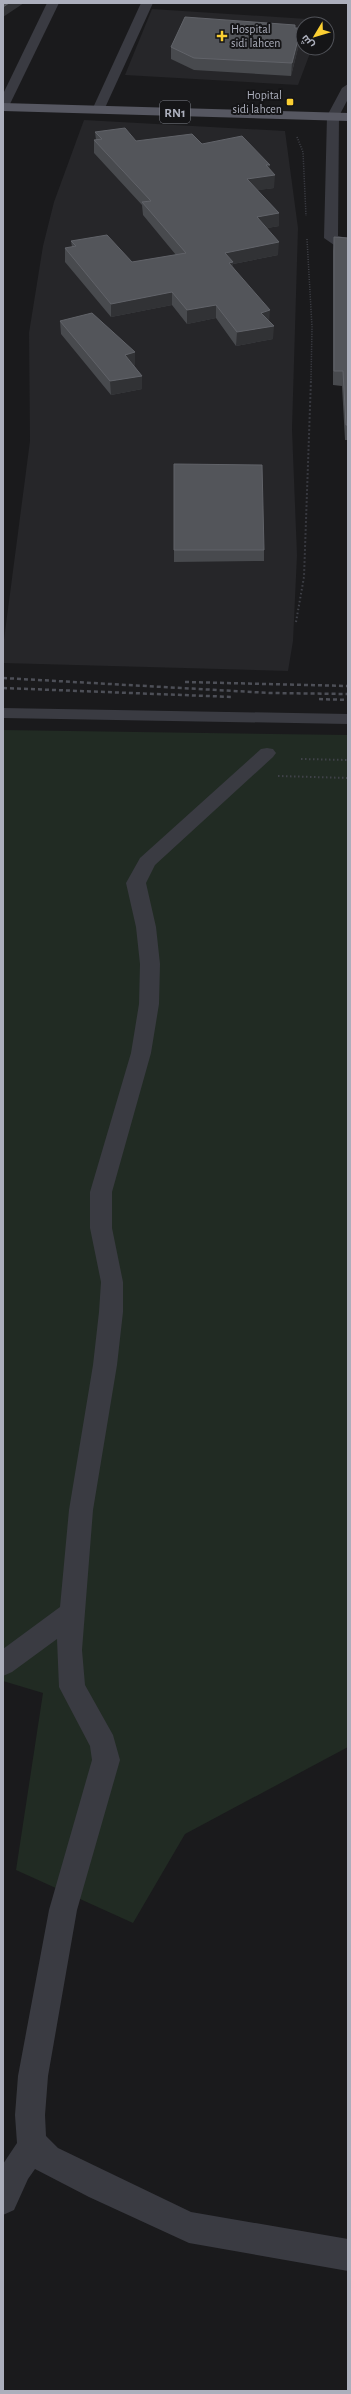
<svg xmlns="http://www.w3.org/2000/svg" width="351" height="2394" font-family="'Alegreya Sans',Cairo,sans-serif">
  <rect width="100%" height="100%" fill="#1a1a1c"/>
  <g fill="#262629">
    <polygon points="152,9 323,20 321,24 303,24 303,48 312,48 298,85 125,75"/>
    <polygon points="84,120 285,131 298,228 292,429 297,555 293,641 288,671 3,663 3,647 30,441 29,333 43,246 54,202"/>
  </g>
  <polygon fill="#212b23" points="3,730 348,735 348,1747 185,1834 133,1923 16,1870 43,1693 3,1681"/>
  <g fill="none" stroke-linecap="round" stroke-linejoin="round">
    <g stroke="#404249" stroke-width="1.5" stroke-dasharray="1 1.5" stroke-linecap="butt">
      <polyline points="297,137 303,152 306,216"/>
      <polyline points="307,239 312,327 311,380"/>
    </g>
    <g stroke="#404249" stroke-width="2" stroke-dasharray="1.5 2.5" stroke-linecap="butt">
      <polyline points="296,622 304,577 311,379"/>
      <polyline points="301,759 348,760"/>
      <polyline points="278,776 348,778"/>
    </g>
    <g fill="#3a3b42" fill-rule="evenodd">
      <polygon points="47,3 59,3 9,106 3,110 3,94"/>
      <polygon points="141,3 153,3 104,110 102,113 94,113 92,110"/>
      <polygon points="348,84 348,99 339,116 338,236 348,238 348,246 334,245 324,238 327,116 342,88"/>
      <polygon points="3,708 348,714 348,724 3,718"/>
      <polygon points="267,748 273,749 276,753 273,757 155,865 146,883 156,927 160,964 159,1004 151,1053 112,1192 112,1228 123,1282 123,1312 117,1365 93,1510 82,1650 85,1685 113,1735 120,1760 77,1910 48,2076 45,2115 46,2136 58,2148 191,2212 348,2239 348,2271 189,2243 89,2197 35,2169 28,2179 14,2210 3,2215 3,2164 17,2143 15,2115 18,2076 49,1910 92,1760 90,1746 59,1687 57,1639 12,1672 3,1676 3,1649 60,1607 69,1510 93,1365 99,1312 101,1282 90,1228 90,1192 131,1053 139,1004 140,964 136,927 126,883 140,858 261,749"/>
    </g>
    <polygon fill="#565761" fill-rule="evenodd" points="3,103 348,113 348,121 3,111"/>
    <g stroke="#4d4f57" stroke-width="2.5" stroke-dasharray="4 3" stroke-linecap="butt">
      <polyline points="3,678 270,693 348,694"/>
      <polyline points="185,682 348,686"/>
      <polyline points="3,688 233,697"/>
      <polyline points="319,699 348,700"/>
    </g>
  </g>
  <g fill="#484a4e">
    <polygon points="295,28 300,40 291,76 194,70 171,59 171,47"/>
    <polygon points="95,132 136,141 202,144 270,169 274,188 257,190 279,213 279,226 267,228 278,255 233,264 233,267 269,321 273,339 236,346 216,318 187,324 172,305 111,317 65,262 65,248 72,247 71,241 132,262 176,255 143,215 142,205 94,153 94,140 96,140"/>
    <polygon points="334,237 348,238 348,440 345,440 342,386 333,385 333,251"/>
    <polygon points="60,321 135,352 135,366 134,366 142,376 142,389 111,395 61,334"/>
    <polygon points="174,464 264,550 264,561 174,562"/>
  </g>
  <g fill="#313235">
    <polygon points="9,3 24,3 3,17 3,7"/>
    <polygon points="301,28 300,40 291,76 292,63"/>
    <polygon points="266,165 270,165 269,176 275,175 274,188 246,192 247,179"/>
    <polygon points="279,213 279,226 256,230 257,217"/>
    <polygon points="279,242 278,255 233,264 233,275 225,253"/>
    <polygon points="172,292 172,305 111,317 111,304"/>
    <polygon points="216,305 216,318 187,324 187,310"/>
    <polygon points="270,310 269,324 261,313"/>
    <polygon points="274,326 273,339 236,346 237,332"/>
    <polygon points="135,352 135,366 125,368 125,355"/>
    <polygon points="142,376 142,389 111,395 110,381"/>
  </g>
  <g fill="#53555a" stroke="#616369">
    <polygon points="3,3 9,3 3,7"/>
    <polygon points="185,17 295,25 295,28 301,28 292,63 194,58 171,47"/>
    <polygon points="125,128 136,141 192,134 202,144 242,136 270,165 266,165 275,175 247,179 279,213 257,217 279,242 225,253 233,262 229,263 270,310 261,313 274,326 237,332 216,305 187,310 172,292 111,304 65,248 76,246 71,241 107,235 132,262 186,253 142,202 151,201 94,140 102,139 95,132"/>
    <polygon points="334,237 348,238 348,425 346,425 343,371 334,371"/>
    <polygon points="92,313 135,352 125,355 142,376 110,381 60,321"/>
    <polygon points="174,464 262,465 264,550 174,550"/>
  </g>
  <g fill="#fbcf33" stroke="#151517" stroke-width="1.5">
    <path d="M220 30h4v4h4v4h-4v4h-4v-4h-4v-4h4z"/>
    <rect x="286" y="98" width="8" height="8" rx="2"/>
  </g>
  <g text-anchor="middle" stroke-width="4" stroke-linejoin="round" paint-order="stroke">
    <g font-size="12" fill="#acafbc" stroke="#151517" text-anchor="start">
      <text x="231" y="33">Hospital<tspan x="231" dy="14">sidi lahcen</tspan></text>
      <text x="282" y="99" text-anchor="end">Hopital<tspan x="282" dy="14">sidi lahcen</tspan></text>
    </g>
    <rect fill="#151517" stroke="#7f818a" stroke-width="1" x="160" y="101" width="30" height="22" rx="3"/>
    <g font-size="13" font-weight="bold" fill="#acafbc">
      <text x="175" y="117">RN1</text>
    </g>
  </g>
  <rect width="351" height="2394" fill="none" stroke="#acafbc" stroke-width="8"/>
  <g transform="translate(315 36) rotate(232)"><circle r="19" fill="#151517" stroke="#515359"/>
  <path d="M0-3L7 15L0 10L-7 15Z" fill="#fbcf33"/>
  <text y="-6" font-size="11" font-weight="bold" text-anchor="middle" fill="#acafbc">ش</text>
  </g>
</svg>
